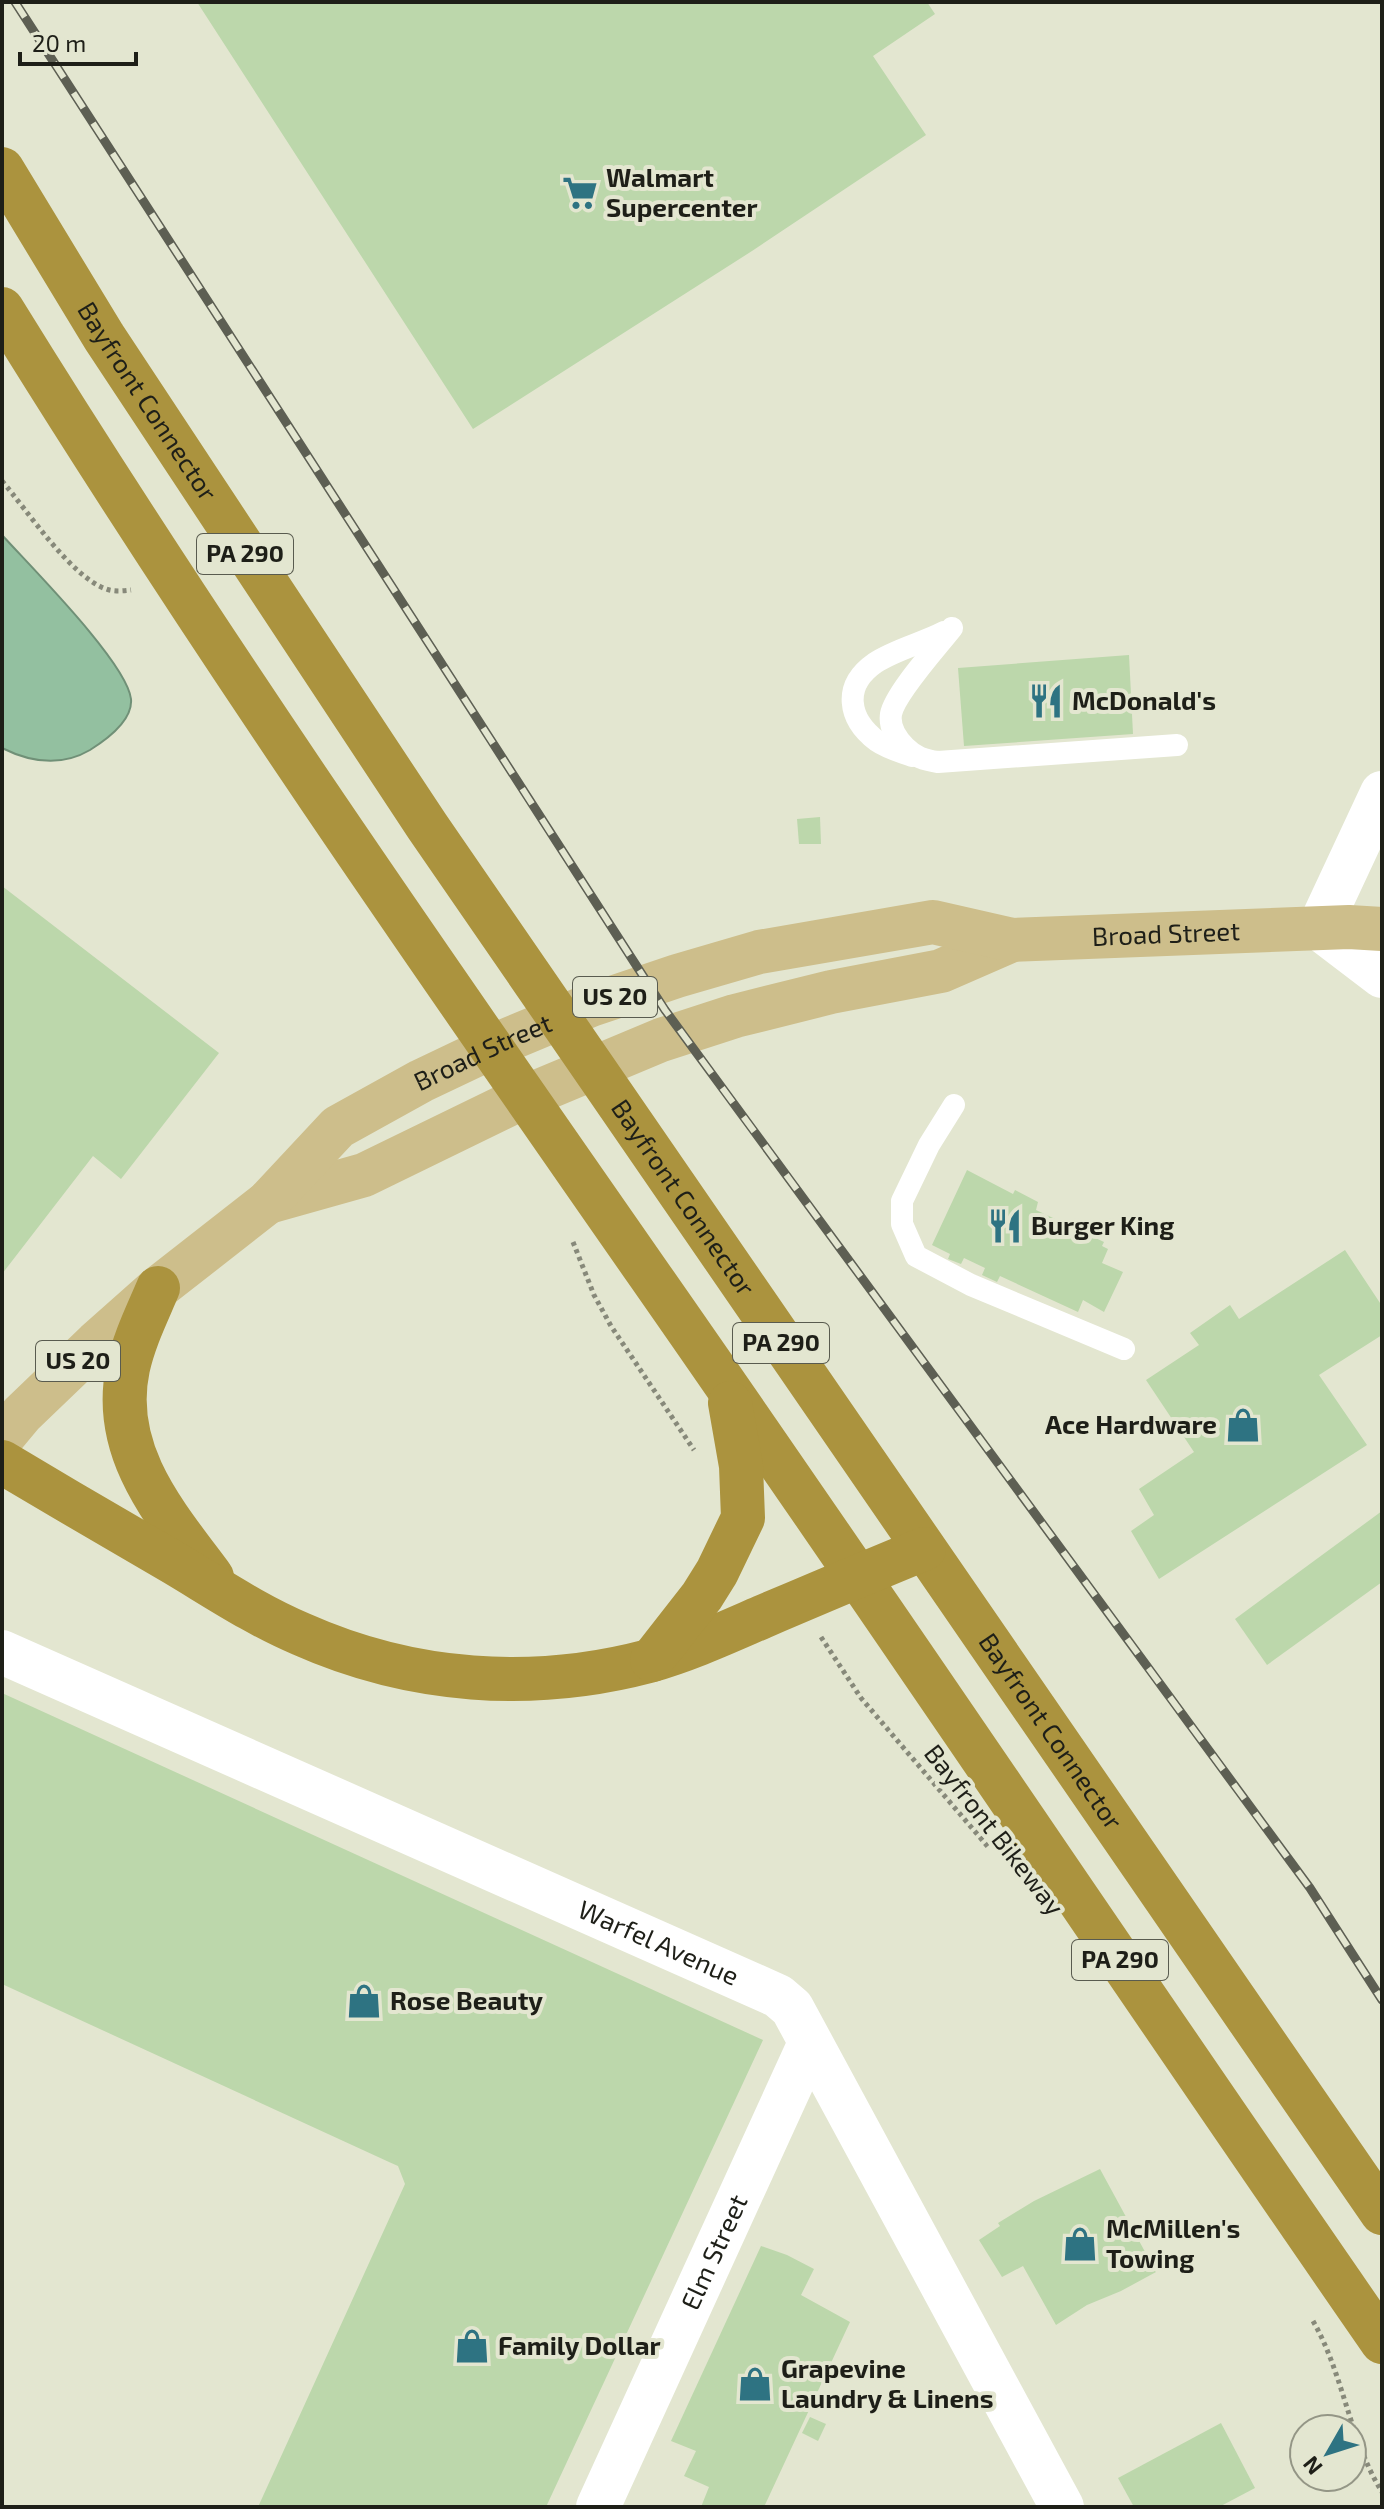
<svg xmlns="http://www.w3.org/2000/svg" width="1384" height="2509" font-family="'Exo 2',sans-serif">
  <rect width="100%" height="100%" fill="#e3e6d0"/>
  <path fill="#93c0a0" stroke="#709077" stroke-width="2" d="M2,535C30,566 127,663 131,699C133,721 106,740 90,750C61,767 30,762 2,748Z"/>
  <g fill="#bcd7ab">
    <polygon points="197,2 927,2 935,14 873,56 926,135 752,251 473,429"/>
    <polygon points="1129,655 1133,734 964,746 958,668"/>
    <polygon points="820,817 821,844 799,844 797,819"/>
    <polygon points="2,886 219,1053 121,1179 93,1156 2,1274"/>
    <polygon points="967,1170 1013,1194 1015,1190 1038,1202 1036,1210 1104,1242 1102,1246 1108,1249 1102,1263 1123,1272 1104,1312 1083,1300 1078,1312 1000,1276 997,1282 982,1275 985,1268 964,1258 961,1264 948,1259 950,1254 932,1245"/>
    <polygon points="1345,1250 1382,1306 1382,1335 1319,1375 1367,1445 1159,1579 1131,1531 1154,1515 1139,1489 1194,1452 1146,1380 1199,1345 1190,1333 1230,1305 1239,1319"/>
    <polygon points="1382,1511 1382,1582 1267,1665 1235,1619"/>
    <polygon points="2,1693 763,2040 546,2507 258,2507 405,2184 398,2166 389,2162 2,1984"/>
    <polygon points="1100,2169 1156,2272 1121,2291 1087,2305 1056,2325 1023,2266 1002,2277 979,2240 1000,2226 998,2223 1034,2201"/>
    <polygon points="761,2246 787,2255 814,2269 801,2295 850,2322 764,2507 701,2507 709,2487 684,2476 696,2451 671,2441"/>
    <polygon points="810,2417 826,2424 818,2441 802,2433"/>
    <polygon points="1221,2423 1255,2488 1219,2507 1134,2507 1118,2478"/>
  </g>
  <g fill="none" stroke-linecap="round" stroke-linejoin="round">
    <g stroke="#87897a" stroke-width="5" stroke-dasharray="4 4" stroke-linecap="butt">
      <path d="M2,481C27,510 71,577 106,589C114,592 123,591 131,590"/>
      <polyline points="573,1242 594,1295 611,1326 694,1450"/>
      <polyline points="821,1637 861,1698 989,1848"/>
      <path d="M1313,2321C1344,2375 1349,2439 1382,2492"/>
    </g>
    <g stroke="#fff" stroke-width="22">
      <path d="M952,628C938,646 895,693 891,714C889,727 896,738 905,747C915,757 924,760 938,762L1177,745"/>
      <path d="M912,756C901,752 887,748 877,741C848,719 842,686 875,663C894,650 923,643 944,632"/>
      <polyline points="954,1105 929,1145 902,1201 902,1224 916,1256 971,1285 1124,1349"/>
    </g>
    <g stroke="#fff" stroke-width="44">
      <polyline points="1319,928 1382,976"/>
      <path id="s1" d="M2,1652L778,1996L792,2008L1062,2507"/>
      <path id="s2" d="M598,2507L810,2043"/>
    </g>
    <polyline stroke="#fff" stroke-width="44" points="1319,928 1382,793"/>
    <g stroke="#cdbe8b" stroke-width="44">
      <polyline points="268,1202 364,1175 520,1099 661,1040 735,1016 831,992 941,971 1012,940"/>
      <path id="s3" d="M2,1438L22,1414L96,1343L158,1288L268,1202L338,1127L421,1081L507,1040L591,1005L677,976L759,952L933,922L1012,940L1349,927L1382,929"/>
    </g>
    <g stroke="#ab933e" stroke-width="44">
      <path id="s4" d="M2,169L104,337L427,826L1382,2213"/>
      <path d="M2,309C206,639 427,956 648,1273C896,1628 1136,1987 1382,2342"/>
      <path d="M158,1288C147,1314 134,1340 128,1368C110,1452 166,1515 212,1577"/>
      <path d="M2,1462C59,1496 117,1530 174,1563C216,1588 256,1615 301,1634C411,1683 532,1692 649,1661C688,1650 725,1633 762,1617C816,1594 870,1571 924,1549"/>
      <polyline points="652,1660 702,1596 717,1572 743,1518 741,1466 730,1403"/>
    </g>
    <g stroke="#5d5f53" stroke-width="9">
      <polyline id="rail" points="15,2 665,1010 1310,1888 1382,2000"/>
    </g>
    <use href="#rail" stroke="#e3e6d0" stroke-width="6" stroke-dasharray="18" stroke-linecap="butt"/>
  </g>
  <defs>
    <g id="supermarket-bare" transform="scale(2.76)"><path d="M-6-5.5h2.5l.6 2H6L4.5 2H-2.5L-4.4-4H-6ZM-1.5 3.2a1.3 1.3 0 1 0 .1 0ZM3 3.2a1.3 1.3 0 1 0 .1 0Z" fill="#2e7382" stroke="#e3e6d0" stroke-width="2.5" paint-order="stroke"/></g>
    <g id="restaurant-bare" transform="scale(2.76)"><path d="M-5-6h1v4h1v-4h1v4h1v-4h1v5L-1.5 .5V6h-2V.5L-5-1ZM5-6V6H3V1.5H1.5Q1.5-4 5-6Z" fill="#2e7382" stroke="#e3e6d0" stroke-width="2.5" paint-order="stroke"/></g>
    <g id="shop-bare" transform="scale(2.76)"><path d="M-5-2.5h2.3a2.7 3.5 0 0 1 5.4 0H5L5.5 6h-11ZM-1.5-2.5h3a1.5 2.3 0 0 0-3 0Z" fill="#2e7382" stroke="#e3e6d0" stroke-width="2.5" paint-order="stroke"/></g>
  </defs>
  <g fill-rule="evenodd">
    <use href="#supermarket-bare" x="580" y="193"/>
    <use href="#restaurant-bare" x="1046" y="701"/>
    <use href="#restaurant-bare" x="1005" y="1226"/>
    <use href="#shop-bare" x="1243" y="1425"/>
    <use href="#shop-bare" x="364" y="2001"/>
    <use href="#shop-bare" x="1080" y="2244"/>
    <use href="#shop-bare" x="472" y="2346"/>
    <use href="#shop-bare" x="755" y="2384"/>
  </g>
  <g text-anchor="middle" stroke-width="8" stroke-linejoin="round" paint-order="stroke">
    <g fill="#e3e6d0" stroke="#595b4f" stroke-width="2">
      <rect x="197" y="534" width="96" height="40" rx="6"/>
      <rect x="573" y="977" width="84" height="40" rx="6"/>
      <rect x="733" y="1323" width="96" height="40" rx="6"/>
      <rect x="36" y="1341" width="84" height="40" rx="6"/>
      <rect x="1072" y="1940" width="96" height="40" rx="6"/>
    </g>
    <g font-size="24" font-weight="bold" fill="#1e1f18">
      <text x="245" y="562">PA 290</text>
      <text x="615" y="1005">US 20</text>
      <text x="781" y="1351">PA 290</text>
      <text x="78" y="1369">US 20</text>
      <text x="1120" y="1968">PA 290</text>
    </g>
    <g font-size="26" font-weight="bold" fill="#1e1f18" stroke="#e3e6d0" text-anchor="start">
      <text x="606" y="187">Walmart<tspan x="606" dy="30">Supercenter</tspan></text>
      <text x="1072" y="710">McDonald's</text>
      <text x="1031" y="1235">Burger King</text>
      <text x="1217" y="1434" text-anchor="end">Ace Hardware</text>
      <text x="390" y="2010">Rose Beauty</text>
      <text x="1106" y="2238">McMillen's<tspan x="1106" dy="30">Towing</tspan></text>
      <text x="498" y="2355">Family Dollar</text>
      <text x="781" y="2378">Grapevine<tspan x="781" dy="30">Laundry &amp; Linens</tspan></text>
    </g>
    <g font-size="26" fill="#1e1f18" stroke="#e3e6d0">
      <text dy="9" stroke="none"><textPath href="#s4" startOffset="274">Bayfront Connector</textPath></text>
      <text dy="9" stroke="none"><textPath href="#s3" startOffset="1328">Broad Street</textPath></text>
      <text dy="9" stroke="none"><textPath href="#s3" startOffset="622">Broad Street</textPath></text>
      <text dy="9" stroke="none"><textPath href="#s4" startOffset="1234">Bayfront Connector</textPath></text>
      <text dy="9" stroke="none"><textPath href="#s4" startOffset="1882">Bayfront Connector</textPath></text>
      <text transform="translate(994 1830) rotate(52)" y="9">Bayfront Bikeway</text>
      <text dy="9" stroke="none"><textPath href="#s1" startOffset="718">Warfel Avenue</textPath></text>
      <text dy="9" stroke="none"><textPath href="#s2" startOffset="280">Elm Street</textPath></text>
    </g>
  </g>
  <rect width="1384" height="2509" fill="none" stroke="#1e1f18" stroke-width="8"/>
  <g transform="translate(1328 2453) rotate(231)"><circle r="38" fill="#e3e6d0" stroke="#949686" stroke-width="2"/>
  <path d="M0-6L14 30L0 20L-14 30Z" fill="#2e7382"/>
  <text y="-12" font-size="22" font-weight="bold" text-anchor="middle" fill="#1e1f18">N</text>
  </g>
  <path d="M20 52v12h116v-12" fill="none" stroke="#1e1f18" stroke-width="4"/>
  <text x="32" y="52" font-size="24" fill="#1e1f18" stroke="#e3e6d0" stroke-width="6" paint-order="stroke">20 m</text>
</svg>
